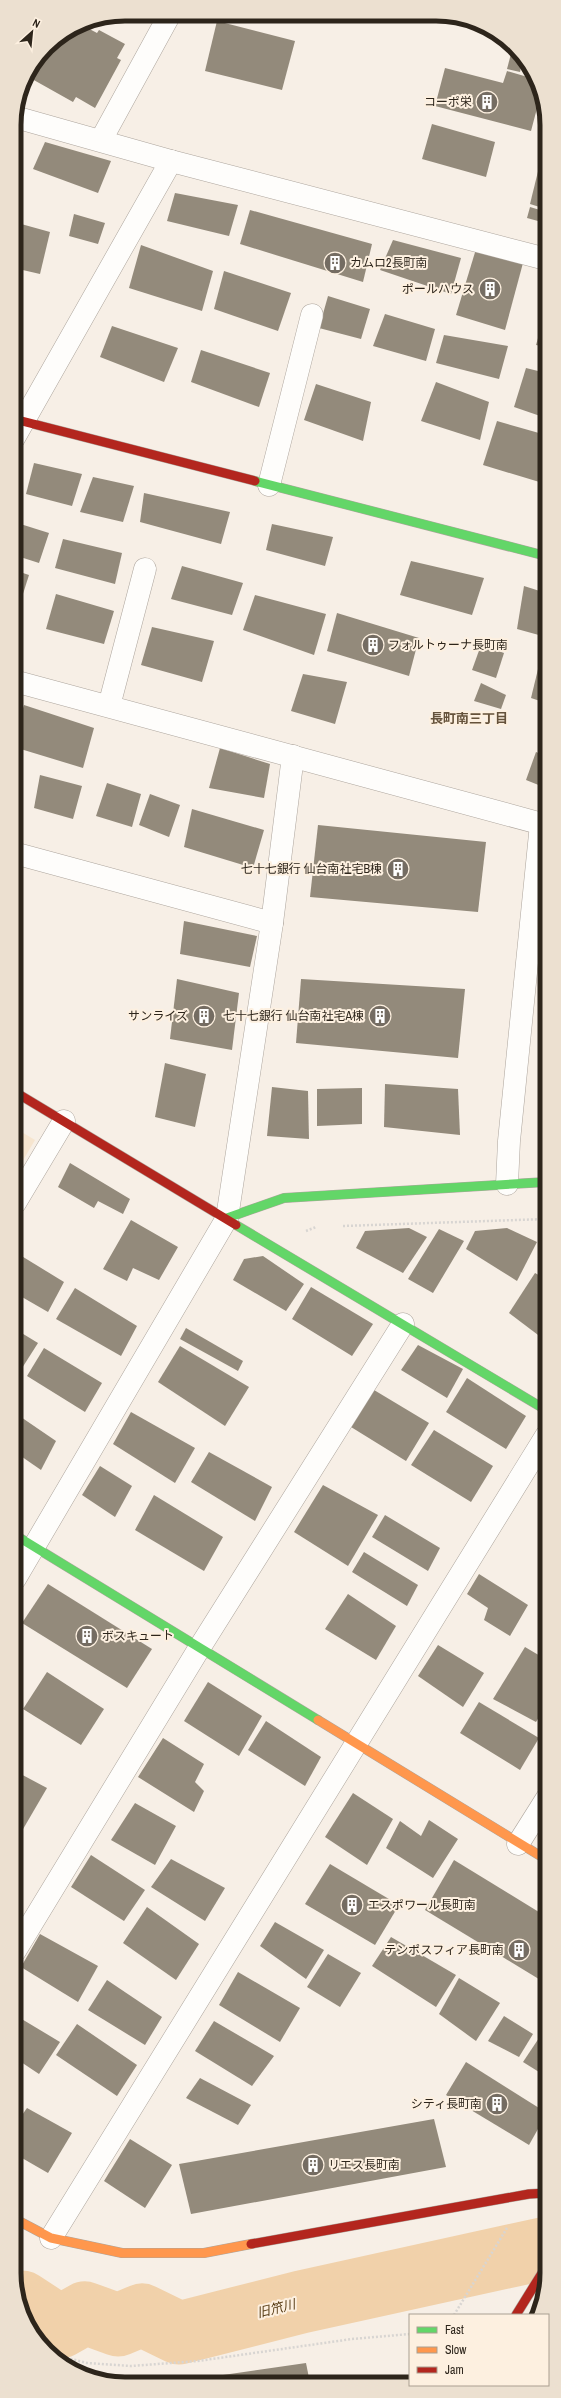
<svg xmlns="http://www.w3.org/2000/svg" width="561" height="2398" font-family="'Archivo Narrow','Noto Sans JP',sans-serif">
  <rect width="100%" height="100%" fill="#f7efe6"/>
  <polygon fill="#f6e5cf" points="15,1128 35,1140 15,1174"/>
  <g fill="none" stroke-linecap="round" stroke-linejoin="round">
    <polyline stroke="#f1d1aa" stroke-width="63" points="22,2302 60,2327 85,2313 118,2325 142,2315 179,2333 301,2302 547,2248"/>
  </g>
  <g fill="#938a7b">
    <polygon points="455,16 491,29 500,36 453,23"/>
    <polygon points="217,21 295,41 282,90 205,71"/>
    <polygon points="80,24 97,33 99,30 125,44 117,58 121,60 95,108 76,97 73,102 32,79 38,67 34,64 47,46"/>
    <polygon points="513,46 519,52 523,59 520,72 507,69"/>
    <polygon points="445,68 503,83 507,71 531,78 540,97 531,131 435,106"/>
    <polygon points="432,124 495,142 486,177 422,159"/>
    <polygon points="45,142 111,161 98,193 33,169"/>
    <polygon points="543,151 546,152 546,209 530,204"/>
    <polygon points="175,193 238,205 229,236 167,221"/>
    <polygon points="530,207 540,210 538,221 527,218"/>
    <polygon points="250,210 372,244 363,282 240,244"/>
    <polygon points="74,214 105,223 98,244 69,236"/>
    <polygon points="14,222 50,232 40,274 14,268"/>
    <polygon points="393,240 461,258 451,294 380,270"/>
    <polygon points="141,245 213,271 202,311 129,288"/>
    <polygon points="476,249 523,263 505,330 456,315"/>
    <polygon points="224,271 291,293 278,331 214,309"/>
    <polygon points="328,296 370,309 361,339 319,328"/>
    <polygon points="546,311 546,347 536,345"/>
    <polygon points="385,314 435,329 426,361 373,346"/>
    <polygon points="112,326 178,348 164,382 100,357"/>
    <polygon points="444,335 508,346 499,379 436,363"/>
    <polygon points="201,350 270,373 259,407 191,382"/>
    <polygon points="526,368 546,373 546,418 514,407"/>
    <polygon points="436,382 489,402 480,440 421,421"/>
    <polygon points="316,384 371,402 363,441 304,420"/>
    <polygon points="497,421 546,435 546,484 483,465"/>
    <polygon points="34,463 82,474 72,506 26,494"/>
    <polygon points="93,477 134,486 123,522 80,512"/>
    <polygon points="144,493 230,512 221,544 140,522"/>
    <polygon points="14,522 49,533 39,563 14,555"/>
    <polygon points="272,524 333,537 325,566 266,550"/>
    <polygon points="63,539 122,553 115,584 55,568"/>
    <polygon points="411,561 484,578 472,615 400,595"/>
    <polygon points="182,566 243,583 232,615 171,599"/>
    <polygon points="14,570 29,575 15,619 14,619"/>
    <polygon points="524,586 546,593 546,637 517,629"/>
    <polygon points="56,594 114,611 104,644 46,629"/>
    <polygon points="255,595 326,614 314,655 243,630"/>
    <polygon points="337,613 419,638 409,676 327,651"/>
    <polygon points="152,627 214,641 202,682 141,665"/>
    <polygon points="481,645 504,653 496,678 472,670"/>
    <polygon points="539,665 546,667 546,703 531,698"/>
    <polygon points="303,674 347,682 335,724 291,711"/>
    <polygon points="481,683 506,695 501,709 474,701"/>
    <polygon points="24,705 94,728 83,768 14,747 14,737"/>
    <polygon points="220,748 270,764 264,798 209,788"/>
    <polygon points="536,752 546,756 546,788 526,780"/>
    <polygon points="14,769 23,772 15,801 14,801"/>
    <polygon points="40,775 82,786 73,819 34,808"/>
    <polygon points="107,783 141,794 132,827 96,816"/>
    <polygon points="150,794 180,805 169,837 139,825"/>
    <polygon points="192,809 264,830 253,868 184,847"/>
    <polygon points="318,825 486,842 478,912 310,897"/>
    <polygon points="184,921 257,936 250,967 180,954"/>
    <polygon points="177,979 239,993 232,1050 170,1039"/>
    <polygon points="301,979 465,989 458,1058 296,1043"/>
    <polygon points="165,1063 206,1074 195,1127 155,1117"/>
    <polygon points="385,1084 458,1089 460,1135 384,1127"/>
    <polygon points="272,1087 308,1091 309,1139 267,1136"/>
    <polygon points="362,1088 362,1124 317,1126 317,1089"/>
    <polygon points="70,1163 130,1199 123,1214 98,1201 94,1208 58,1187"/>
    <polygon points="131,1220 178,1247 159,1280 133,1268 127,1281 103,1269"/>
    <polygon points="409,1228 427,1237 403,1273 356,1248 365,1231"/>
    <polygon points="507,1228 537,1242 517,1281 466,1249 475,1231"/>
    <polygon points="439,1229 464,1241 433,1293 408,1279"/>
    <polygon points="15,1252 64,1282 48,1312 15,1293"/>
    <polygon points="263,1256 304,1284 286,1311 233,1280 244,1259"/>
    <polygon points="535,1273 546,1279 546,1341 509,1313"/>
    <polygon points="311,1287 373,1324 352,1356 292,1319"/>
    <polygon points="75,1288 137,1326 121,1356 56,1319"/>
    <polygon points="186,1328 243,1361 238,1371 180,1339"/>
    <polygon points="15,1329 38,1343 17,1376 15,1374"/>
    <polygon points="418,1345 463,1369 447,1398 401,1370"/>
    <polygon points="180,1346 249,1387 225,1426 158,1382"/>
    <polygon points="44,1348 102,1383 85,1412 27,1376"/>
    <polygon points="467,1378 526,1416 506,1449 446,1412"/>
    <polygon points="374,1390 429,1423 406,1461 351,1427"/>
    <polygon points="131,1412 195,1448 175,1483 113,1444"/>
    <polygon points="15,1413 56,1441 41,1470 15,1452"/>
    <polygon points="434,1430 493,1466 471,1502 411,1465"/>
    <polygon points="209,1452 272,1487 255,1521 191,1482"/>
    <polygon points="546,1458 546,1479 538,1474"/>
    <polygon points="100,1466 132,1486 115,1517 82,1495"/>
    <polygon points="323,1485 378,1515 348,1566 294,1532"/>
    <polygon points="154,1495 223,1537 204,1571 135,1530"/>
    <polygon points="385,1515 440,1548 428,1571 372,1537"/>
    <polygon points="364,1552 418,1585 407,1606 352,1572"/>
    <polygon points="479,1574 528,1605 510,1636 484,1620 488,1608 467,1594"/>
    <polygon points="48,1584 152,1649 127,1688 22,1623"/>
    <polygon points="348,1594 396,1626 376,1660 325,1629"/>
    <polygon points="438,1645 484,1673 463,1707 418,1676"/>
    <polygon points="525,1647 547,1660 547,1704 536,1722 493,1699"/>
    <polygon points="47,1672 104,1709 81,1745 23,1709"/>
    <polygon points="208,1682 262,1716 239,1756 184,1721"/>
    <polygon points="479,1702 539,1738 520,1770 460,1733"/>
    <polygon points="266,1721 321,1757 305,1786 248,1750"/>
    <polygon points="163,1738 204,1764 195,1782 204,1791 194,1812 138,1777"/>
    <polygon points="15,1771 47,1788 19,1836 15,1833"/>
    <polygon points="353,1793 393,1819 367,1865 325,1837"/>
    <polygon points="135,1803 176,1826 155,1865 111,1840"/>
    <polygon points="429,1820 458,1839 433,1878 386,1848 400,1821 421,1836"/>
    <polygon points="91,1855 145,1890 124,1921 71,1887"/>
    <polygon points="171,1859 225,1888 205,1921 151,1887"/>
    <polygon points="454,1860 547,1917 547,1984 425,1910"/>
    <polygon points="330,1864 399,1905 375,1945 305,1904"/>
    <polygon points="147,1907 199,1944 176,1980 123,1943"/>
    <polygon points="275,1922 324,1950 306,1979 260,1946"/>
    <polygon points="40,1934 98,1966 78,2002 21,1967"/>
    <polygon points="391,1937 456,1975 436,2007 372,1966"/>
    <polygon points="328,1954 361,1973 340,2007 307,1987"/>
    <polygon points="238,1972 300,2008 280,2042 219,2005"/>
    <polygon points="459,1978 500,2003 476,2041 439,2014"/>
    <polygon points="107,1980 162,2017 145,2045 88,2010"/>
    <polygon points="15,2015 60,2042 39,2074 15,2058"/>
    <polygon points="504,2016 533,2034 519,2057 488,2041"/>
    <polygon points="214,2021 274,2056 252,2086 195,2051"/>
    <polygon points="77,2024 137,2065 117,2096 56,2055"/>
    <polygon points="547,2026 547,2077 523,2062"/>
    <polygon points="466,2062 547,2113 529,2145 446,2095"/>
    <polygon points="200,2078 251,2105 238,2125 186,2098"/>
    <polygon points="27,2108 72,2133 48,2173 15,2154 15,2125"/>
    <polygon points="434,2119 446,2167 191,2214 179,2164"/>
    <polygon points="130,2139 172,2165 145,2208 104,2181"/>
    <polygon points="306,2363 310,2383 195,2382 195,2379"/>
  </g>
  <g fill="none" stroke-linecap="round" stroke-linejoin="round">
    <g stroke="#ada59d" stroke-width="23">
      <g id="street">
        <polyline points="15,117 171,161 546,259"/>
        <polyline points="101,140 170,14"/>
        <polyline points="14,438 171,161"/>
        <polyline points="269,485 312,315"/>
        <polyline points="14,681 546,825"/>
        <polyline points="109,706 145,569"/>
        <polyline points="14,853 272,923"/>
        <polyline points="507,1184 509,1141 541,824"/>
        <polyline points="15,1203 64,1121"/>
        <polyline points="15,1579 227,1218 272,923 293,756"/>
        <polyline points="518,1844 547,1798"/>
        <polyline points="15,1951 200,1647 403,1324"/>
        <polyline points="51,2238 546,1436"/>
      </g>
    </g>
    <g stroke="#ada59d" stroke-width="10">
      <g id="fast">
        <polyline points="255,481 546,556"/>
        <polyline points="227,1218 284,1198 546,1182"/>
        <polyline points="236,1225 546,1410"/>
        <polyline points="15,1535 318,1720"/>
      </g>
    </g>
    <g stroke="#ada59d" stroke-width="10">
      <g id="slow">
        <polyline points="318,1720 547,1860"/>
        <polyline points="15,2219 51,2238 122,2253 204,2253 251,2244"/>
      </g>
    </g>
    <g stroke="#ada59d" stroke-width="10">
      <g id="jam">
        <polyline points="14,419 255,481"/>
        <polyline points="15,1092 236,1225"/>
        <polyline points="251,2244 529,2194 547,2193"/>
        <polyline points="516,2315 547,2265"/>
      </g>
    </g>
    <g stroke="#d8d5d2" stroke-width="2.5" stroke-dasharray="2 2" stroke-linecap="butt">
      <polyline points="343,1226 546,1219"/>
      <polyline points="306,1231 316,1227"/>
      <polyline points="454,2315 507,2228"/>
      <polyline points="51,2354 87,2363 131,2366 198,2361 352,2339 410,2334"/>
    </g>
    <use href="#street" stroke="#fefdfb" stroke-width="22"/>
    <use href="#fast" stroke="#63d668" stroke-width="9"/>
    <use href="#slow" stroke="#ff974d" stroke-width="9"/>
    <use href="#jam" stroke="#b3261e" stroke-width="9"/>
  </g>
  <defs>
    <g id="building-disc" transform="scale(1.15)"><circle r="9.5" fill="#746c62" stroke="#fdf0e0"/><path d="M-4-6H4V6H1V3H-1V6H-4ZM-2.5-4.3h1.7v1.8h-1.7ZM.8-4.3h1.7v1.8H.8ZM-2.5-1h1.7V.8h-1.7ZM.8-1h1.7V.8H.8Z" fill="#fff"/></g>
  </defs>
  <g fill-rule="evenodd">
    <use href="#building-disc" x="487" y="102"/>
    <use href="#building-disc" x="335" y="263"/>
    <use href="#building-disc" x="490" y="289"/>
    <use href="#building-disc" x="373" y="645"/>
    <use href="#building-disc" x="398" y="869"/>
    <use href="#building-disc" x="204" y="1016"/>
    <use href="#building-disc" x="380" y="1016"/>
    <use href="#building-disc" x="87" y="1636"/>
    <use href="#building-disc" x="352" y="1905"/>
    <use href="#building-disc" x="519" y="1950"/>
    <use href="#building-disc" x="497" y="2104"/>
    <use href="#building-disc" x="313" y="2165"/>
  </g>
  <g text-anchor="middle" stroke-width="4" stroke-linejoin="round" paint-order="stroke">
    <g font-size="12" fill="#2d251b" stroke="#fdf0e0" text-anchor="end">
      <text x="472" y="106">コーポ栄</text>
      <text x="350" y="267" text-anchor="start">カムロ2長町南</text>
      <text x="474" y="293">ポールハウス</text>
      <text x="388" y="649" text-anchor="start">フォルトゥーナ長町南</text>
      <text x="382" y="873">七十七銀行 仙台南社宅B棟</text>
      <text x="188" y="1020">サンライズ</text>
      <text x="364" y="1020">七十七銀行 仙台南社宅A棟</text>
      <text x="102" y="1640" text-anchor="start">ボスキュート</text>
      <text x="368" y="1909" text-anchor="start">エスポワール長町南</text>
      <text x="504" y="1954">テンポスフィア長町南</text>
      <text x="482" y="2108">シティ長町南</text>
      <text x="328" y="2169" text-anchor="start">リエス長町南</text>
    </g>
    <g font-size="13" font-weight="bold" fill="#65523b" stroke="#fdf0e0">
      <text x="469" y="723">長町南三丁目</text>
    </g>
    <g font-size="13" font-style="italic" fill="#573b13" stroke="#fdf0e0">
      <text transform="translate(276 2308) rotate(-14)" y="5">旧笊川</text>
    </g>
  </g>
  <path d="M0 0H561V2398H0ZM125 21H436A104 104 0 0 1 540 125V2273A104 104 0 0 1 436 2377H125A104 104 0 0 1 21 2273V125A104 104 0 0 1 125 21Z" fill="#ece0d0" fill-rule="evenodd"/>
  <path fill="none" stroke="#2d251b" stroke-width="5" d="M125 21H436A104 104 0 0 1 540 125V2273A104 104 0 0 1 436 2377H125A104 104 0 0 1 21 2273V125A104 104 0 0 1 125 21Z"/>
  <rect x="409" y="2314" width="140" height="72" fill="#fdf0e0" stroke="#aa9f91"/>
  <rect x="417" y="2327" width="20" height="6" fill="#63d668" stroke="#aa9f91"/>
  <text x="445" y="2334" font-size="12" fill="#2d251b">Fast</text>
  <rect x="417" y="2347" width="20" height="6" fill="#ff974d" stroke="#aa9f91"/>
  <text x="445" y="2354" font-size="12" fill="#2d251b">Slow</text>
  <rect x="417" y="2367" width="20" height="6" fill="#b3261e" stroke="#aa9f91"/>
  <text x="445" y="2374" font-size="12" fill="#2d251b">Jam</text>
  <g transform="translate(32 32) rotate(27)" stroke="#fdf0e0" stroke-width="3" paint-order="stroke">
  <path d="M0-3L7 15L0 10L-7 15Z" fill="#2d251b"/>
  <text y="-6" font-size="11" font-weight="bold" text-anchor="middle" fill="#2d251b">N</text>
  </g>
</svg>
